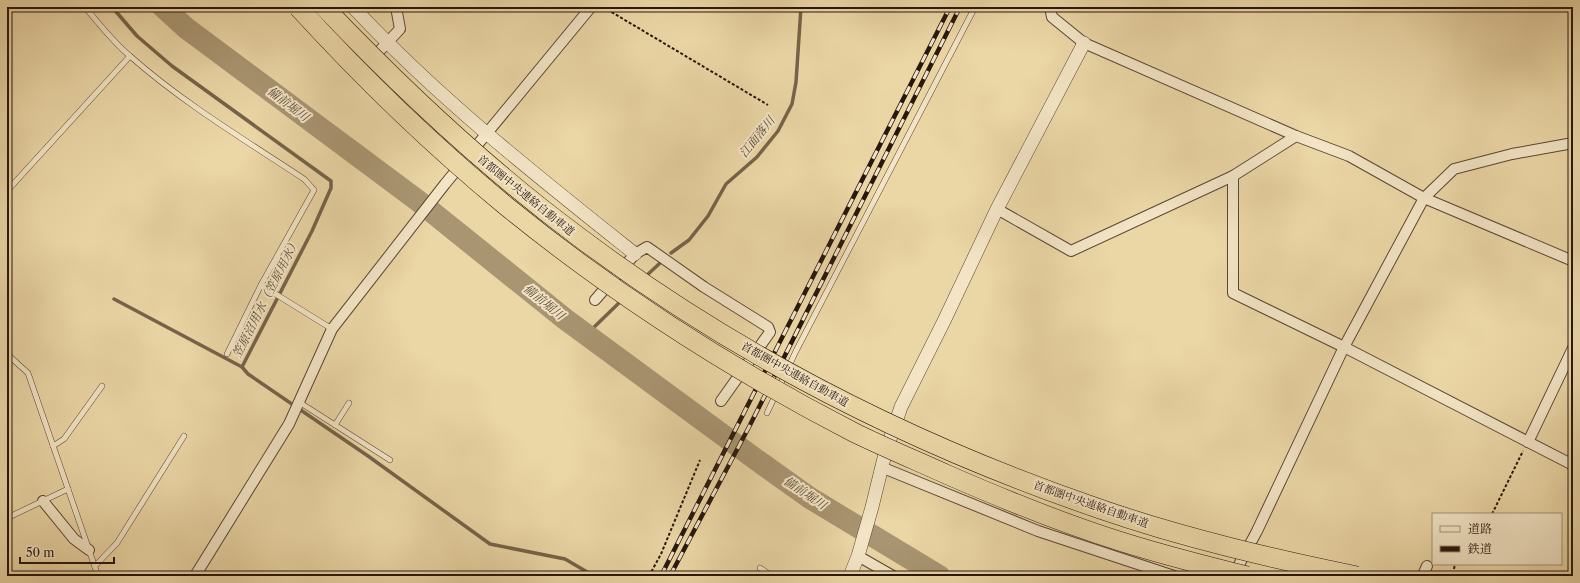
<svg xmlns="http://www.w3.org/2000/svg" width="1580" height="583" font-family="'Libre Caslon Text','Noto Serif JP',serif">
  <rect width="100%" height="100%" fill="#ebd6a6"/>
  <filter id="stains"><feTurbulence type="fractalNoise" baseFrequency=".005" numOctaves="4"/><feColorMatrix values="0 0 0 0 .2 0 0 0 0 .09 0 0 0 0 .02 0 0 0 .5 -.17"/></filter>
  <radialGradient id="worn" r=".72"><stop offset=".6" stop-color="#630" stop-opacity="0"/><stop offset="1" stop-color="#630" stop-opacity=".3"/></radialGradient>
  <g fill="none" stroke-linecap="round" stroke-linejoin="round">
    <g stroke="#75634a" stroke-width="3.5">
      <polyline points="112,7 137,36 172,66 331,181 331,188 312,231 242,367"/>
      <polyline points="671,253 689,240 708,216 726,184 757,157 778,131 792,104 796,82 801,7"/>
      <polyline points="645,277 660,263"/>
      <polyline points="114,299 242,367 248,374 368,456 490,544 565,559 594,576"/>
      <polyline points="587,334 622,300"/>
    </g>
    <polyline stroke="#a99572" stroke-width="22" points="163,7 186,28 417,200 565,319 754,458 810,498 939,576"/>
    <g stroke="#594733" stroke-width="6">
      <g id="service">
        <path d="M85,7C99,24 113,42 130,56C183,103 245,140 304,179L314,190L261,285L332,329"/>
        <polyline points="7,191 130,56"/>
        <polyline points="7,354 28,373 98,576"/>
        <polyline points="227,354 261,285"/>
        <polyline points="299,402 390,460"/>
        <polyline points="767,413 796,351 975,7"/>
        <polyline points="335,425 349,403"/>
        <polyline points="53,446 64,439 102,386"/>
        <polyline points="7,518 68,489"/>
        <polyline points="95,566 117,543 184,436"/>
        <polyline points="760,568 772,576"/>
      </g>
    </g>
    <g stroke="#594733" stroke-width="12">
      <g id="minor">
        <polyline points="1050,7 1052,17 1084,43 1296,136 1349,156 1424,198 1573,261"/>
        <polyline points="371,60 400,29 396,7"/>
        <polyline points="1233,176 1233,293 1344,347 1573,465"/>
        <polyline points="997,209 1071,251 1233,176 1296,136"/>
        <polyline points="595,300 635,254 647,247 704,287 768,327 770,332 721,401"/>
        <polyline points="1528,442 1573,348"/>
        <polyline points="881,467 1038,531 1174,576"/>
        <polyline points="43,501 74,539 89,550"/>
        <polyline points="858,556 893,576"/>
        <polyline points="195,576 289,424 332,329 445,184 591,7"/>
        <polyline points="1233,576 1257,531 1344,347 1424,198 1454,169 1512,154 1573,143"/>
        <polyline points="1421,576 1423,575 1427,566"/>
      </g>
    </g>
    <g stroke="#594733" stroke-width="14">
      <g id="tertiary">
        <path d="M353,7C439,99 537,176 635,254"/>
        <polyline points="850,576 858,556 872,507 885,454 901,407 944,321 997,209 1084,43"/>
      </g>
    </g>
    <g stroke="#28170d" stroke-width="2" stroke-dasharray="3 2" stroke-linecap="butt">
      <polyline points="603,7 768,105"/>
      <polyline points="1492,514 1523,451"/>
      <polyline points="1454,569 1455,564"/>
      <polyline points="649,576 661,554 700,460"/>
    </g>
    <use href="#service" stroke="#f2e4c5" stroke-width="5"/>
    <use href="#minor" stroke="#f2e4c5" stroke-width="10"/>
    <use href="#tertiary" stroke="#f2e4c5" stroke-width="13"/>
    <g stroke="#28170d" stroke-width="4.5">
      <g id="rail">
        <polyline points="661,576 950,7"/>
        <polyline points="670,576 749,427 960,7"/>
      </g>
    </g>
    <use href="#rail" stroke="#f2e4c5" stroke-width="3" stroke-dasharray="9" stroke-linecap="butt"/>
    <g stroke="#28170d" stroke-width="20" stroke-linecap="butt">
      <g id="motorway-bridge">
        <path d="M298,7C362,77 432,145 506,206C613,293 732,370 855,433C886,448 917,461 948,475C1003,499 1059,522 1116,540C1159,554 1203,565 1247,576"/>
        <path d="M324,7C404,91 486,168 579,237C737,356 913,445 1100,509C1184,538 1270,558 1357,576"/>
      </g>
    </g>
    <use href="#motorway-bridge" stroke="#ebd6a6" stroke-width="19"/>
  </g>
  <g text-anchor="middle" stroke-width="4" stroke-linejoin="round" paint-order="stroke">
    <g font-size="11" fill="#28170d" stroke="#f2e4c5">
      <text transform="translate(526 195) rotate(39)" y="4">首都圏中央連絡自動車道</text>
      <text transform="translate(795 374) rotate(29)" y="4">首都圏中央連絡自動車道</text>
      <text transform="translate(1091 504) rotate(19)" y="4">首都圏中央連絡自動車道</text>
    </g>
    <g font-size="12" font-style="italic" fill="#5c4935" stroke="#f2e4c5">
      <text transform="translate(288 104) rotate(37)" y="4">備前堀川</text>
      <text transform="translate(757 137) rotate(-51)" y="4">江面落川</text>
      <text transform="translate(266 298) rotate(-63)" y="4">笠原沼用水（笠原用水）</text>
      <text transform="translate(544 302) rotate(39)" y="4">備前堀川</text>
      <text transform="translate(805 493) rotate(34)" y="4">備前堀川</text>
    </g>
  </g>
  <rect width="1580" height="583" fill="none" stroke="#ebd6a6" stroke-width="24"/>
  <rect x="8" y="8" width="1564" height="567" fill="none" stroke="#28170d" stroke-width="2"/>
  <rect x="12" y="12" width="1556" height="559" fill="none" stroke="#28170d"/>
  <rect x="1432" y="513" width="130" height="52" fill="#f2e4c5" stroke="#a1927b"/>
  <rect x="1440" y="526" width="20" height="6" fill="#f2e4c5" stroke="#a1927b"/>
  <text x="1468" y="533" font-size="12" fill="#28170d">道路</text>
  <rect x="1440" y="546" width="20" height="6" fill="#28170d" stroke="#a1927b"/>
  <text x="1468" y="553" font-size="12" fill="#28170d">鉄道</text>
  <path d="M20 557v6h94v-6" fill="none" stroke="#28170d" stroke-width="2"/>
  <text x="26" y="557" font-size="12" fill="#28170d" stroke="#f2e4c5" stroke-width="3" paint-order="stroke">50 m</text>
  <rect width="100%" height="100%" filter="url(#stains)"/>
  <rect width="100%" height="100%" fill="url(#worn)"/>
</svg>
